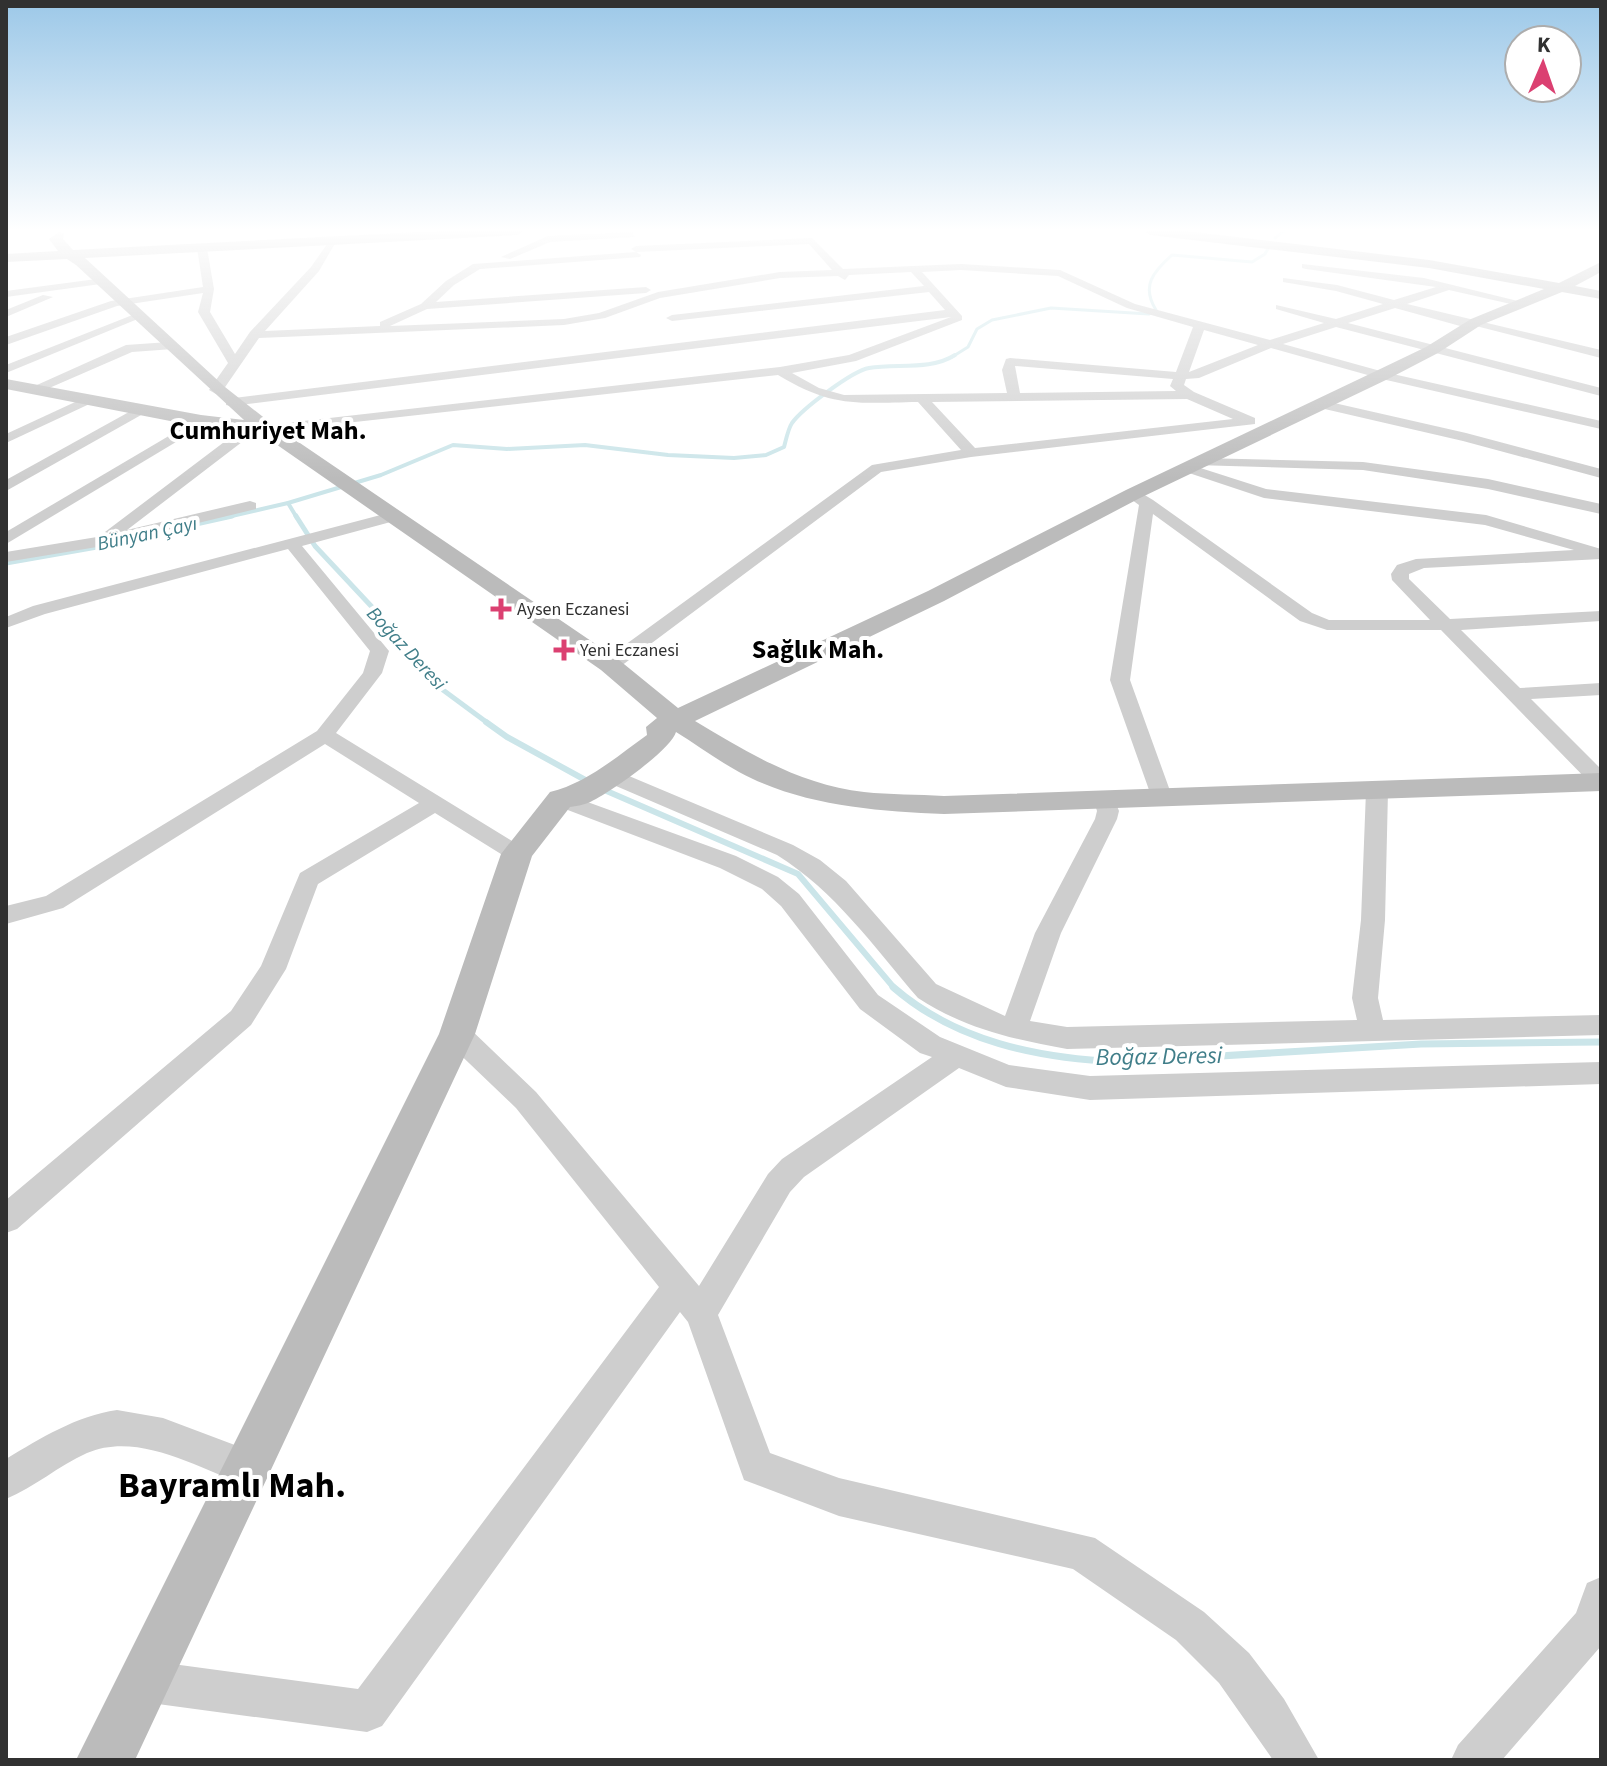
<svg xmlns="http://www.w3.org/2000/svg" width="1607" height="1766" font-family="'Source Sans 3',sans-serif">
  <rect width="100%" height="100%" fill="#fff"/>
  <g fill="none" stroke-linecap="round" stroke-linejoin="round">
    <g stroke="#cbe5e9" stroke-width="3">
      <polyline points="1275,238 1284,231"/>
      <path d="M952,357L968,347L977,329L992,320L1051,308L1149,314L1156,310C1141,286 1153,272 1172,255L1252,262L1265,254L1270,245"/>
    </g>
    <g stroke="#cbe5e9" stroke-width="4">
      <polyline points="288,503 297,518"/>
      <path d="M223,518L288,503L381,475L453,445L507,449L585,445L668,455L734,458L766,455L784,447C786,440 788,429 792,423C802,409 852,371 869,368C896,363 930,371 955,355"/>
    </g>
    <g stroke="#cbe5e9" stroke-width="5">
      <polyline points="296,516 315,546 387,623 443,690 489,724"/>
      <polyline points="151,534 232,516"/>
      <polyline points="6,563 97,547"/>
    </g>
    <g stroke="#cbe5e9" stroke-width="6">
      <polyline points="486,722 507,737 589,782"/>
      <polyline points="602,789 798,874 895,989"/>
    </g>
    <path stroke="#cbe5e9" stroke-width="7" d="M893,987C956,1042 1038,1058 1119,1062L1421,1044L1601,1042"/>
    <g fill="#cecece" fill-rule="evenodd">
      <polygon points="632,232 635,237 550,242 510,259 501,257 548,236"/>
      <path d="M332,237L337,240L319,271L265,331L380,326V322L421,304L446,281L473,264L636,252L631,249L636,246L812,238L843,269L961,264L1060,270L1135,304L1270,340L1324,323L1276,309V305L1336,319L1383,304L1336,291L1283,282V278L1337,285L1394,300L1436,287L1306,269L1302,268V264L1424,278L1530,304L1524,307L1449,290L1407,304L1601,350V358L1476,326L1471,329L1395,308L1348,323L1601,388V396L1336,327L1283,344L1384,372L1601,421V429L1382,379L1271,348L1199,378L1186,379L1184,385L1194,392L1255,418V424L971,457L881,472L617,669L610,671L600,665L603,661L872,465L961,450L918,402C856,403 833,408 778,375L265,432L259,429L127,530L250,501L256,503V509L103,546L6,562V552L103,536L105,532L248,424L259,426L780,367L849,355L951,317L231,406L226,405V399L945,310L929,292L672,321L666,318L672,315L924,286L911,272L849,275L845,280L838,276L780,278L660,298L605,318L564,325L259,338L221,393L216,394L209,390L228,363L198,312L203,293L117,306L6,345V337L111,301L203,287L197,248L202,245L207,248L214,289L210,312L235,354L250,332L311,267ZM809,244L832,270L780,272L658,292L599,313L564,319L390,326L427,309L646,293L651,290L646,287L436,302L454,285L480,269L640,257L641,255L636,252ZM961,270L1058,276L1127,308L1193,327L1176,372L1010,358L1006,359L1002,370L1007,393L844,395L819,388L792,373L856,361L962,320V316L922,272ZM1204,330L1258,345L1189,372ZM1015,366L1173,379L1170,386L1176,391L1020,393ZM1187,399L1233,419L975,448L932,402Z"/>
      <polygon points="104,278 109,281 108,283 6,297 6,291"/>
      <polygon points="43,295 53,297 6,317 6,310"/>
      <polygon points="135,314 145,316 6,373 6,365"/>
      <polygon points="169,342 173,343 173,349 132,352 40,392 28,389 126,345"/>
      <polygon points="86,397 98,400 6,443 6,434"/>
      <polygon points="1321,400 1466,433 1601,469 1601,478 1463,441 1316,407 1316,401"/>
      <polygon points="138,407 150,410 6,491 6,480"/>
      <polygon points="201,417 208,421 206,424 6,544 6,532"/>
      <polygon points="1201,458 1363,462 1488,479 1601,504 1601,514 1488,489 1363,470 1196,465 1194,462"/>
      <polygon points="1188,464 1266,489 1486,515 1601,549 1601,559 1424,568 1409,574 1409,579 1450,619 1601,611 1601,621 1461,630 1520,688 1601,683 1601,695 1531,699 1601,769 1601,788 1593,786 1441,630 1327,630 1300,621 1153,514 1130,680 1173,799 1170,804 1154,804 1110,680 1139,505 1128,497 1128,491 1138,491 1153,500 1312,613 1329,620 1430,620 1392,580 1391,574 1397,565 1416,559 1574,550 1485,525 1264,498 1183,471 1181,468"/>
      <polygon points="392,512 398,514 398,520 302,546 389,651 382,673 336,733 525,849 529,854 525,859 509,859 435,813 318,884 286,969 251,1025 17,1229 6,1233 6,1200 231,1011 261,966 300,873 419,803 325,744 63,908 6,924 6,906 46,896 317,731 363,673 370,651 288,549 45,614 6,628 6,617 33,606"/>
      <path d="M610,768L793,845L820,860L846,881L936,984L1005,1016L1035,933L1095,819L1097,811L1094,801L1097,796H1113L1119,811L1117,819L1061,933L1030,1021L1067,1027L1357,1020L1352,998L1361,920L1366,791L1369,786H1385L1388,791L1385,920L1378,998L1383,1020L1601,1015V1035L1067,1049C1012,1039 966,1029 918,998C874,947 835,891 777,855L602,780L599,775L602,770Z"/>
      <polygon points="560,792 736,856 778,877 799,894 878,995 940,1037 1009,1065 1090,1076 1601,1062 1601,1084 1090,1100 1006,1087 959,1068 804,1177 790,1192 718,1315 770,1453 839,1478 1095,1538 1204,1612 1249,1653 1284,1699 1319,1760 1273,1760 1219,1683 1176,1640 1073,1569 839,1516 744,1480 688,1322 680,1312 382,1726 367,1732 143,1702 128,1696 122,1681 128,1666 143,1660 358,1689 659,1287 516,1108 447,1042 443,1034 447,1026 457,1023 467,1026 536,1092 699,1286 768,1174 782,1159 932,1057 920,1053 860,1009 781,906 762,889 720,868 552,804 549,799 552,794"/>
      <path d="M117,1410L163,1418L259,1454L264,1467L259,1480L246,1485C198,1468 138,1431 87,1453C58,1466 35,1487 6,1499V1459C41,1438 76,1416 117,1410Z"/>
      <polygon points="1601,1577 1601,1646 1502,1760 1451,1760 1458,1745 1576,1613 1587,1583"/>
    </g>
    <path fill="#bbb" fill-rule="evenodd" d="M438,231H524L518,235L85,258L225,387L272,424L619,660L678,708L928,591L1126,490L1376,371L1426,347L1471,319L1544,289L1429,268L1150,235L1144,231H1186L1429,260L1559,283L1601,262V272L1575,286L1601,291V299L1562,292L1481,325L1438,353L1388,379L1140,498L944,601L695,721C748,753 801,785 864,792C890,795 918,794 944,796L1601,773V791L944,814C875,811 802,806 739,772C717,760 697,745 676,732C671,750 607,795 588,803C583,805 576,806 570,807L532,856L475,1034L135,1760H76L439,1034L501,854L550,792C587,783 616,757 647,735L646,727L657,718L601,670L260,433L201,427L6,389V379L201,415L244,420L76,265L67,259L6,262V254L58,251L49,239L59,232L64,233L63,239L73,250Z"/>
  </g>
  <linearGradient id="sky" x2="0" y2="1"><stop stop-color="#9cc8e8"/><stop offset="0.48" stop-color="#fff"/><stop offset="1" stop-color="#fff" stop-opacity="0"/></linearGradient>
  <rect width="1607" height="479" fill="url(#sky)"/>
  <g fill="#db4071" stroke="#fff" stroke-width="3">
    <path d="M497 597h8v8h8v8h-8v8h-8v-8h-8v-8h8z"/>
    <path d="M560 638h8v8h8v8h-8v8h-8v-8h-8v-8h8z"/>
  </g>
  <g text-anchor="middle" stroke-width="8" stroke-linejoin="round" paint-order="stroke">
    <g font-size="18" fill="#313131" stroke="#fff" text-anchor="start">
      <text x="517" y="615">Aysen Eczanesi</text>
      <text x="580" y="656">Yeni Eczanesi</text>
    </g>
    <g font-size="20" font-style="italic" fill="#407e89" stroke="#fff">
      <text transform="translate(147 533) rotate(-12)" y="7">Bünyan Çayı</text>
      <text transform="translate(407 648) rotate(47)" y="7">Boğaz Deresi</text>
    </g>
    <g font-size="24" font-style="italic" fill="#407e89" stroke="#fff">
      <text transform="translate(1159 1056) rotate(-1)" y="8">Boğaz Deresi</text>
    </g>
    <g font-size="26" font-weight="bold" fill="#000" stroke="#fff">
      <text x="268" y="439">Cumhuriyet Mah.</text>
      <text x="818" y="658">Sağlık Mah.</text>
    </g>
    <g font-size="36" font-weight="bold" fill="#000" stroke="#fff">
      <text x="232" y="1497">Bayramlı Mah.</text>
    </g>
  </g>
  <rect width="1607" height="1766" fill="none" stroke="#313131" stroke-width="16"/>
  <g transform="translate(1543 64) rotate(2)"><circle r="38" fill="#ffffff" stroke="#adadad" stroke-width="2"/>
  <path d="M0-6L14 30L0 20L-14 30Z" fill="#db4071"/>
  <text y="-12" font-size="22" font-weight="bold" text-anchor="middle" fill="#313131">K</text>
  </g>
</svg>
